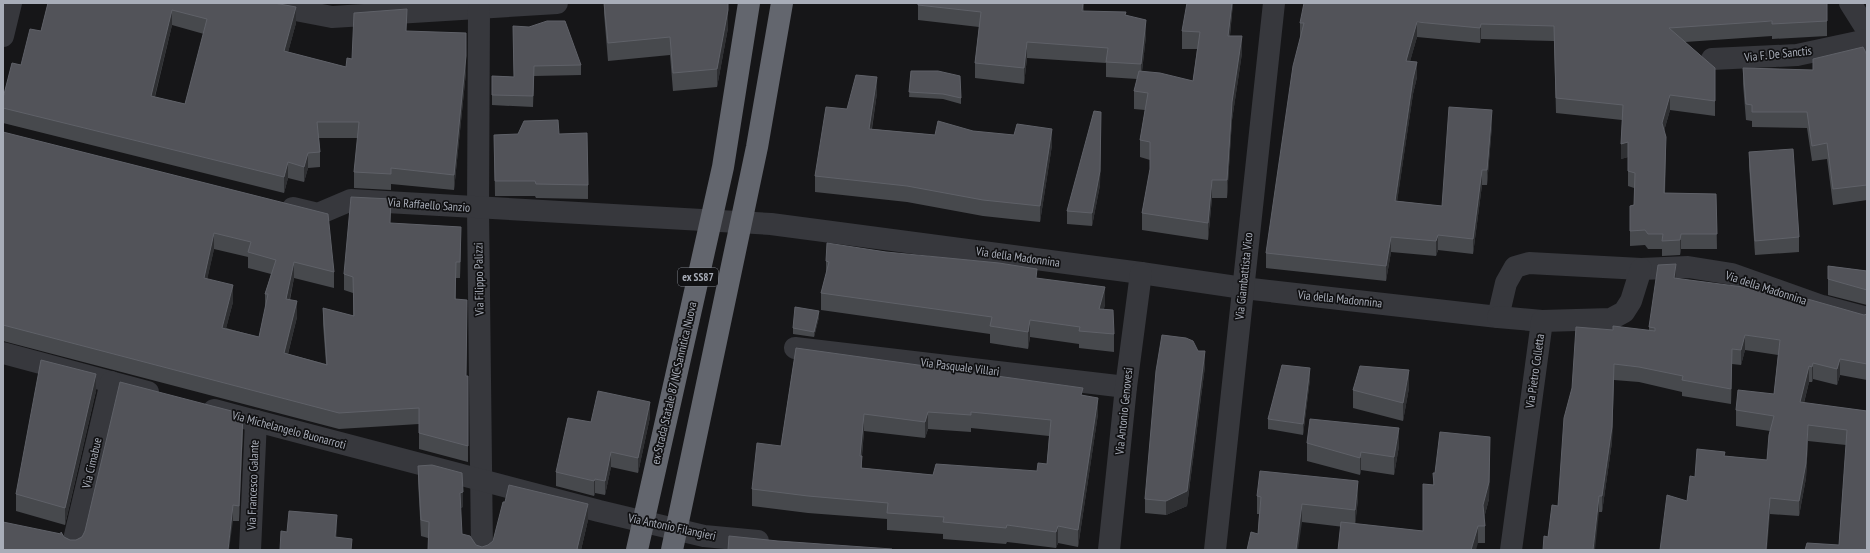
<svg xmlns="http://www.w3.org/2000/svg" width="1870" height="553" font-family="'PT Sans Narrow',sans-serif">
  <rect width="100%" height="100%" fill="#161618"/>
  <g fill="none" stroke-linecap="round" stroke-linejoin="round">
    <g stroke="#37383d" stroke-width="22">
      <polyline points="259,3 332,17 557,3"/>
      <polyline points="1850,3 1867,30"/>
      <polyline points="479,9 478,209 482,550"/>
      <polyline points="3,36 11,3"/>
      <polyline points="1712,59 1797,55 1867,40"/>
      <polyline points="293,208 318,214 351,200 771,224 1141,273 1243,288 1498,317 1506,283 1515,267 1529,263 1641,269 1688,267 1732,274 1822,306 1867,318"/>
      <polyline points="1498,317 1542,321"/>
      <polyline points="795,348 1126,387"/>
      <polyline points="3,353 148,392"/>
      <polyline points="214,410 599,511 704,536 758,541"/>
      <polyline points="73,544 111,382"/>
      <polyline points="250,550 256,421"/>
      <polyline points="1109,550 1126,387 1141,273"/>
      <polyline points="1215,550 1274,3"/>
      <polyline points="1511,550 1542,321 1611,319 1624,312 1631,301 1641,269"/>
    </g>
    <g stroke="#63666e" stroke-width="22">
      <polyline points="637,550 723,167 749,3"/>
      <polyline points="672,550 757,147 782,3"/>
    </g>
  </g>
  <g fill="#47494d" fill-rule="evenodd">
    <path d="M48,3H274L296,23L288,52L346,67L352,59L406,31L466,72L454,190L391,184V190L354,188V172L358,138H319L320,152V167L308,168L304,182L288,178L284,193L3,123V98L21,65L41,31ZM172,25L204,34L185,104L155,97Z"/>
    <polygon points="604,3 728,3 728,28 717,87 673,91 670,55 608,61 604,13"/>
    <polygon points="918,3 1084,3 1084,11 1126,15 1146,36 1142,71 1193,81 1197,49 1182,49 1182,31 1233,3 1230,36 1242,53 1232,120 1227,198 1212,198 1208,240 1142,230 1142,213 1150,170 1150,160 1140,157 1140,140 1145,110 1134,109 1134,91 1137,79 1106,77 1106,63 1027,58 1024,84 975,78 975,63 979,27 918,20"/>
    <polygon points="1827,21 1827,36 1772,39 1772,36 1685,42 1715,68 1715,116 1670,110 1664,131 1666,152 1665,193 1716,194 1717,249 1681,249 1680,255 1662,256 1662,249 1648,249 1645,245 1630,246 1630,206 1634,205 1634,188 1628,186 1628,157 1621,159 1622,120 1556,113 1554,41 1481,39 1480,43 1417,37 1410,61 1417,77 1413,94 1397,201 1442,206 1492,125 1487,185 1482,185 1473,254 1438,250 1436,256 1391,252 1386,281 1266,268 1266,253 1300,38 1300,23"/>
    <polygon points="513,26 581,65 581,75 534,76 533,107 492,105 492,76 514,77"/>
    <polygon points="1867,55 1867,200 1833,205 1827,159 1812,161 1807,128 1752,127 1752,121 1746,120 1743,84 1743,68 1813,70 1813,59"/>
    <polygon points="911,71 961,98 961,104 943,99 909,97"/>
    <polygon points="877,93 872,129 935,135 973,131 1052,145 1040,222 983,216 907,202 815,192 815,176 847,109"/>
    <polygon points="1101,126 1100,185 1092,226 1067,224 1067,211"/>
    <path d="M3,132L334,272V288L294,278L290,300L297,317L288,354L326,364L323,324V308L353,316V293L344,290V274L391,223L461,243L460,278H456V299L466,376H468V462L419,449V424L339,429L3,341ZM214,249L248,257V268L271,274L265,294V309L259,337L226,328L233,302L207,279Z"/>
    <polygon points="559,134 588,185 588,199 536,198 535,196 495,196 494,135"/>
    <polygon points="1749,152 1799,237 1799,252 1755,255 1749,166"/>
    <polygon points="826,261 1037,278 1105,304 1104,309 1114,334 1114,352 1079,348 1079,344 1030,337 1028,349 990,343 990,334 821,310 821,293 826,276"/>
    <polygon points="1828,266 1867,271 1867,305 1828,295"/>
    <polygon points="1676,278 1864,315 1867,314 1867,380 1840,375 1837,385 1813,379 1812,382 1809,382 1804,403 1867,411 1839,545 1846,445 1808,441 1806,478 1799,516 1770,514 1687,501 1695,477 1725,456 1767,460 1770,431 1736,426 1736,410 1774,394 1778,355 1745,350 1741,365 1732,364 1731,404 1682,396 1682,392 1639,382 1614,380 1612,442 1602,512 1599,512 1548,537 1558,506 1613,330 1649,330 1649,327"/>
    <polygon points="819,317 814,337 793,334 793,328"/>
    <path d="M796,348L1083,395L1098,414L1078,547L1058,543L1056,548L1007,542L1006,544L943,539V534L887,530V519L808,513L752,506V489L781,446ZM971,428L1049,436L1047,464L1037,471L933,475L862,468V456L864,431L925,438L928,429L971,432Z"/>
    <polygon points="1198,351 1205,366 1187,506 1166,515 1145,513 1145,499"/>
    <polygon points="1310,379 1303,435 1268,429 1268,419"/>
    <polygon points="1409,388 1403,421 1353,408 1353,390"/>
    <polygon points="96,391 65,525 16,511 16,494"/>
    <polygon points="650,417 638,473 611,467 605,495 595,493 594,496 556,486 556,472 591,422"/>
    <polygon points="243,430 239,521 233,521 3,550 64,537 70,540 76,540"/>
    <polygon points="1307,443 1399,446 1394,475 1361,470 1360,475 1307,461"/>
    <polygon points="1490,454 1489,499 1484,518 1485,526 1485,543 1478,543 1302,522 1258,534 1259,514 1257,514 1257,496 1358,499 1355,524 1423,531 1433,485 1435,473"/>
    <polygon points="418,466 463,507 460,508 462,534 476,545 482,547 588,520 581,550 428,550 428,538 421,536 418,481"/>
  </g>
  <g fill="#2f3033">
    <polygon points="1083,3 1084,3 1084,9 1082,26 1082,11"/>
    <polygon points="1232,3 1233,3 1228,53 1228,36"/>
    <polygon points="296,7 296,23 284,67 284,51"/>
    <polygon points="172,10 172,25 151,111 151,96"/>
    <polygon points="728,10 728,28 717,87 717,69"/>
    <polygon points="1146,20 1146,36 1141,80 1141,64"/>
    <polygon points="1417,22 1417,37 1406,76 1406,61"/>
    <polygon points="1481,24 1481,39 1480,43 1480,28"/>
    <polygon points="466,33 466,72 454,190 454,175"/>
    <polygon points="1242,36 1242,53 1232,120 1227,198 1227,180 1232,102"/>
    <polygon points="1027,42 1027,58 1024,84 1024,68"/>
    <polygon points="1417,62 1417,77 1413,94 1395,216 1395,201 1413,79"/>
    <polygon points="877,77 877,93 869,145 869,129"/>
    <polygon points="1670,95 1670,110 1662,138 1662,123"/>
    <polygon points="1492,110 1492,125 1487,185 1487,170"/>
    <polygon points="1101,112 1100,185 1092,226 1092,213"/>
    <polygon points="1052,129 1052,145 1040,222 1040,206"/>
    <polygon points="1628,142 1628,157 1621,159 1621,144"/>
    <polygon points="308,153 308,168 304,182 304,167"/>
    <polygon points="288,162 288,178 284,193 284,177"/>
    <polygon points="1482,170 1482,185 1473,254 1473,239"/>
    <polygon points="1212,180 1212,198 1208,240 1208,223"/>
    <polygon points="461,227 461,243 460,278 460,262"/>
    <polygon points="214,233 214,249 204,294 204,278"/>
    <polygon points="1681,234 1681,249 1680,255 1680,240"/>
    <polygon points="1438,235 1438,250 1436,256 1436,241"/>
    <polygon points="1391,237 1391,252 1386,281 1386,266"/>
    <polygon points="294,262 294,278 286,315 286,299"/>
    <polygon points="456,262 456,278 455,315 455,299"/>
    <polygon points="1676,264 1676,280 1674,278"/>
    <polygon points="233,285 233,302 222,344 222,328"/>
    <polygon points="1105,287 1105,304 1099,326 1099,309"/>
    <polygon points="297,301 297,317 284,369 284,353"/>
    <polygon points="819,311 819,317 814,337 814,332"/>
    <polygon points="1030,320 1030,337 1028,349 1028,332"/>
    <polygon points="1745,335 1745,350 1741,365 1741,350"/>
    <polygon points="1732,349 1732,364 1731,404 1731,389"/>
    <polygon points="1205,351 1205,366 1187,506 1166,515 1166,501"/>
    <polygon points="1840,359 1840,375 1837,385 1837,369"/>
    <polygon points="1813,363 1813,379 1812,382 1812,367"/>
    <polygon points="1614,364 1612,442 1602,512 1602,496"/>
    <polygon points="1809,366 1809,382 1800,418 1800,402"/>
    <polygon points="1310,368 1310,379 1303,435 1303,424"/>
    <polygon points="1409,370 1409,388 1403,421 1403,403"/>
    <polygon points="96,374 96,391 65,525 65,508"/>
    <polygon points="1098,398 1098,414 1078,547 1078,530"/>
    <polygon points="650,402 650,417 638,473 638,458"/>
    <polygon points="928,412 928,429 925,438 925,422"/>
    <polygon points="243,414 243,430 239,521 239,506"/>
    <polygon points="864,414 864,431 860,473 860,456"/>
    <polygon points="1808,425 1808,441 1806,478 1799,516 1799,501"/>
    <polygon points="1399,428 1399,446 1394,475 1394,457"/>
    <polygon points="1490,437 1489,499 1483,522 1483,505"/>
    <polygon points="611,452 611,467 605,495 605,481"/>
    <polygon points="1361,452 1361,470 1360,475 1360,458"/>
    <polygon points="595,479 595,493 594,496 594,481"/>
    <polygon points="1358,481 1358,499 1355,528 1355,510"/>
    <polygon points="463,492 463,507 460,508 460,493"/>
    <polygon points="1599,496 1599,512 1595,550 1593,550"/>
    <polygon points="1770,498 1770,514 1767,550 1766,550"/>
    <polygon points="588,504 588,520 581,550 577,550"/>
    <polygon points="1302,504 1302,522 1298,550 1296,550"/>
    <polygon points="233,505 233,521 229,550 228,550"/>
    <polygon points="337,515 337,531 335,550 335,537"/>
    <polygon points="1058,526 1058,543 1056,548 1056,532"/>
    <polygon points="1478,526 1478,543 1476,550 1471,550"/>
  </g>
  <g fill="#525359" stroke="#5f6168" fill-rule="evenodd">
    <path d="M48,3H274L296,7L284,51L346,67L347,58L352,59L354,13L407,9L406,31L466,33V56L454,175L391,168V174L354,172L359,122H317L320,152L308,153L304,167L288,162L284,177L3,108V98L12,63L21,65L30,29L41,31ZM172,10L207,19L185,104L151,96Z"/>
    <polygon points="604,3 728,3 728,10 717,69 673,73 670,37 608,43"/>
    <polygon points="918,3 1083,3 1082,11 1126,12 1125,15 1146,20 1141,64 1106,62 1108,48 1027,42 1024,68 975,63 981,12 918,5"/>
    <polygon points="1187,3 1232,3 1228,36 1242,36 1232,102 1227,180 1212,180 1208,223 1142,213 1150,169 1150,142 1140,140 1148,93 1134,91 1139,71 1160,73 1193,81 1200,32 1182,31"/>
    <polygon points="1304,3 1827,3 1827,21 1772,24 1772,21 1669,28 1715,68 1715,101 1670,95 1662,123 1666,137 1664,193 1716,194 1717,234 1681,234 1680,240 1662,241 1663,234 1648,234 1645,230 1630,231 1630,206 1634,205 1635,173 1628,171 1628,142 1621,144 1623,105 1556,98 1554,26 1481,24 1480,28 1417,22 1406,61 1417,62 1413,79 1395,201 1442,206 1449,107 1492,110 1487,170 1482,170 1473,239 1438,235 1436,241 1391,237 1386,266 1266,253 1293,66 1304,23 1300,23"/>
    <polygon points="547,21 565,21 581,65 534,66 533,96 492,95 492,76 514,77 513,26 529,27"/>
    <polygon points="1863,47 1867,55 1867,185 1833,189 1827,143 1812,146 1807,112 1752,112 1752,105 1746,104 1743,68 1813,70 1813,59"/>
    <polygon points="911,71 938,71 960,76 961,98 943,94 909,92"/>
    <polygon points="856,75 877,77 869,129 935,135 938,121 973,131 1014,135 1017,124 1052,129 1040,206 983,200 907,186 815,176 826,107 847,109"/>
    <polygon points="1094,111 1101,112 1100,171 1092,213 1067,211"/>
    <polygon points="558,120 559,134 587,133 588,185 536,184 535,181 495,181 494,135 518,134 524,121"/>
    <path d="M3,132L328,214L334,272L294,262L286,299L297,301L284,353L327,365L323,308L354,316L353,277L344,274L351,197L391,199L390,223L461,227L460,262H456L455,299L467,300L466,376H468V446L419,433V408L339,413L3,325ZM214,233L251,242L248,252L276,260L265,294H268L259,337L222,328L233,285L204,278Z"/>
    <polygon points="1793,149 1799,237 1755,241 1749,152"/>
    <polygon points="827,243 886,252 999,263 1037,269 1036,278 1105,287 1099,309 1113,310 1114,334 1079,331 1080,327 1030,320 1028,332 990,326 992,317 821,293 829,262 826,261"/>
    <polygon points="1676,264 1674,278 1743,287 1811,300 1864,315 1867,314 1867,364 1840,359 1837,369 1813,363 1812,367 1809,366 1800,402 1867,411 1867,550 1805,550 1807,543 1839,545 1847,430 1808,425 1806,463 1799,501 1770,498 1766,550 1660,550 1667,495 1687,501 1690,476 1695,477 1697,449 1725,452 1724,456 1767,460 1769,435 1774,416 1736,410 1738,390 1774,394 1780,340 1745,335 1741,350 1732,349 1731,389 1682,380 1683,376 1639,367 1614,364 1612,427 1602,496 1599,496 1593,550 1543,550 1544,536 1548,537 1552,505 1558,506 1564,418 1572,388 1576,327 1613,330 1613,326 1655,331 1655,328 1649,327 1658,265"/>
    <polygon points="1828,266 1867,271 1867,290 1828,279"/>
    <polygon points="795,307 819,311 814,332 793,328"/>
    <polygon points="1162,335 1186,338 1193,341 1198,351 1205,351 1187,491 1166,501 1145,499 1156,371"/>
    <path d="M796,348L1083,388L1081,395L1098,398L1078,530L1058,526L1056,532L1007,525L1006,528L943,522L944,517L887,513L888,503L808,496L752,489L757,443L781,446ZM928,412L971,415V412L1051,420L1047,464L1038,463L1037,471L936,464L933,475L861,468L862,456H860L864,414L925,422Z"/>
    <polygon points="41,360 96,374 65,508 16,494"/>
    <polygon points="1282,365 1310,368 1303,424 1268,419"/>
    <polygon points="1360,366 1409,370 1403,403 1353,390"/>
    <polygon points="120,382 243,414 239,506 233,505 228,550 3,550 3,522 61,534 61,532 64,537 70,540 76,540 82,537 85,531"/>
    <polygon points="598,391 650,402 638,458 611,452 605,481 595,479 594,481 556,472 568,418 591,422"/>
    <polygon points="1310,419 1399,428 1394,457 1361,452 1360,458 1307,443"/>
    <polygon points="1440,432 1490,437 1489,482 1483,505 1485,526 1478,526 1471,550 1338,550 1341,522 1423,531 1423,484 1434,485 1433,473 1435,473"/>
    <polygon points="432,465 462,473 463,492 460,493 462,534 470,536 476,545 482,547 488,545 493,541 503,502 505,502 509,485 588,504 577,549 581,550 428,550 429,522 421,520 418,466"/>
    <polygon points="1260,471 1358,481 1355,510 1302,504 1296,550 1247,550 1251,532 1258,534 1261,497 1257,496"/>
    <polygon points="289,511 337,515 335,537 352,539 351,550 280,550 281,531 287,532"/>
    <polygon points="729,536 778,541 892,549 892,550 728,550"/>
  </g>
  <g text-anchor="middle" stroke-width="3.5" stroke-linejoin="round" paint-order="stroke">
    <rect fill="#111113" stroke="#7b7e86" stroke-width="1" x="678" y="268" width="40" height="18" rx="3"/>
    <g font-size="11" font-weight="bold" fill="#a8adb8">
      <text x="698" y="281">ex SS87</text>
    </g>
    <g font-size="12" fill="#a8adb8" stroke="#111113">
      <text transform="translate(1778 54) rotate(-6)" y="4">Via F. De Sanctis</text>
      <text transform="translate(429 205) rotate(4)" y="4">Via Raffaello Sanzio</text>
      <text transform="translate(1018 257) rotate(8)" y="4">Via della Madonnina</text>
      <text transform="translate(1244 276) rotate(-84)" y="4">Via Giambattista Vico</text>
      <text transform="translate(479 279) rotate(-91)" y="4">Via Filippo Palizzi</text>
      <text transform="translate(1766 288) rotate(18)" y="4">Via della Madonnina</text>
      <text transform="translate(1340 299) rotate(6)" y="4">Via della Madonnina</text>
      <text transform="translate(960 367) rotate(7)" y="4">Via Pasquale Villari</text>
      <text transform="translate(1535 371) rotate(-82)" y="4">Via Pietro Colletta</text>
      <text transform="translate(674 383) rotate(-77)" y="4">ex Strada Statale 87 NC Sannitica Nuova</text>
      <text transform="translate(1124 411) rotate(-84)" y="4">Via Antonio Genovesi</text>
      <text transform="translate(289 430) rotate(15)" y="4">Via Michelangelo Buonarroti</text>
      <text transform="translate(92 463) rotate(-77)" y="4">Via Cimabue</text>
      <text transform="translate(253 485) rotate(-88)" y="4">Via Francesco Galante</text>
      <text transform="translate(672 527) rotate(12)" y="4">Via Antonio Filangieri</text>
    </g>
  </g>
  <rect width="1870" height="553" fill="none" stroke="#a8adb8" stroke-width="8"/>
</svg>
